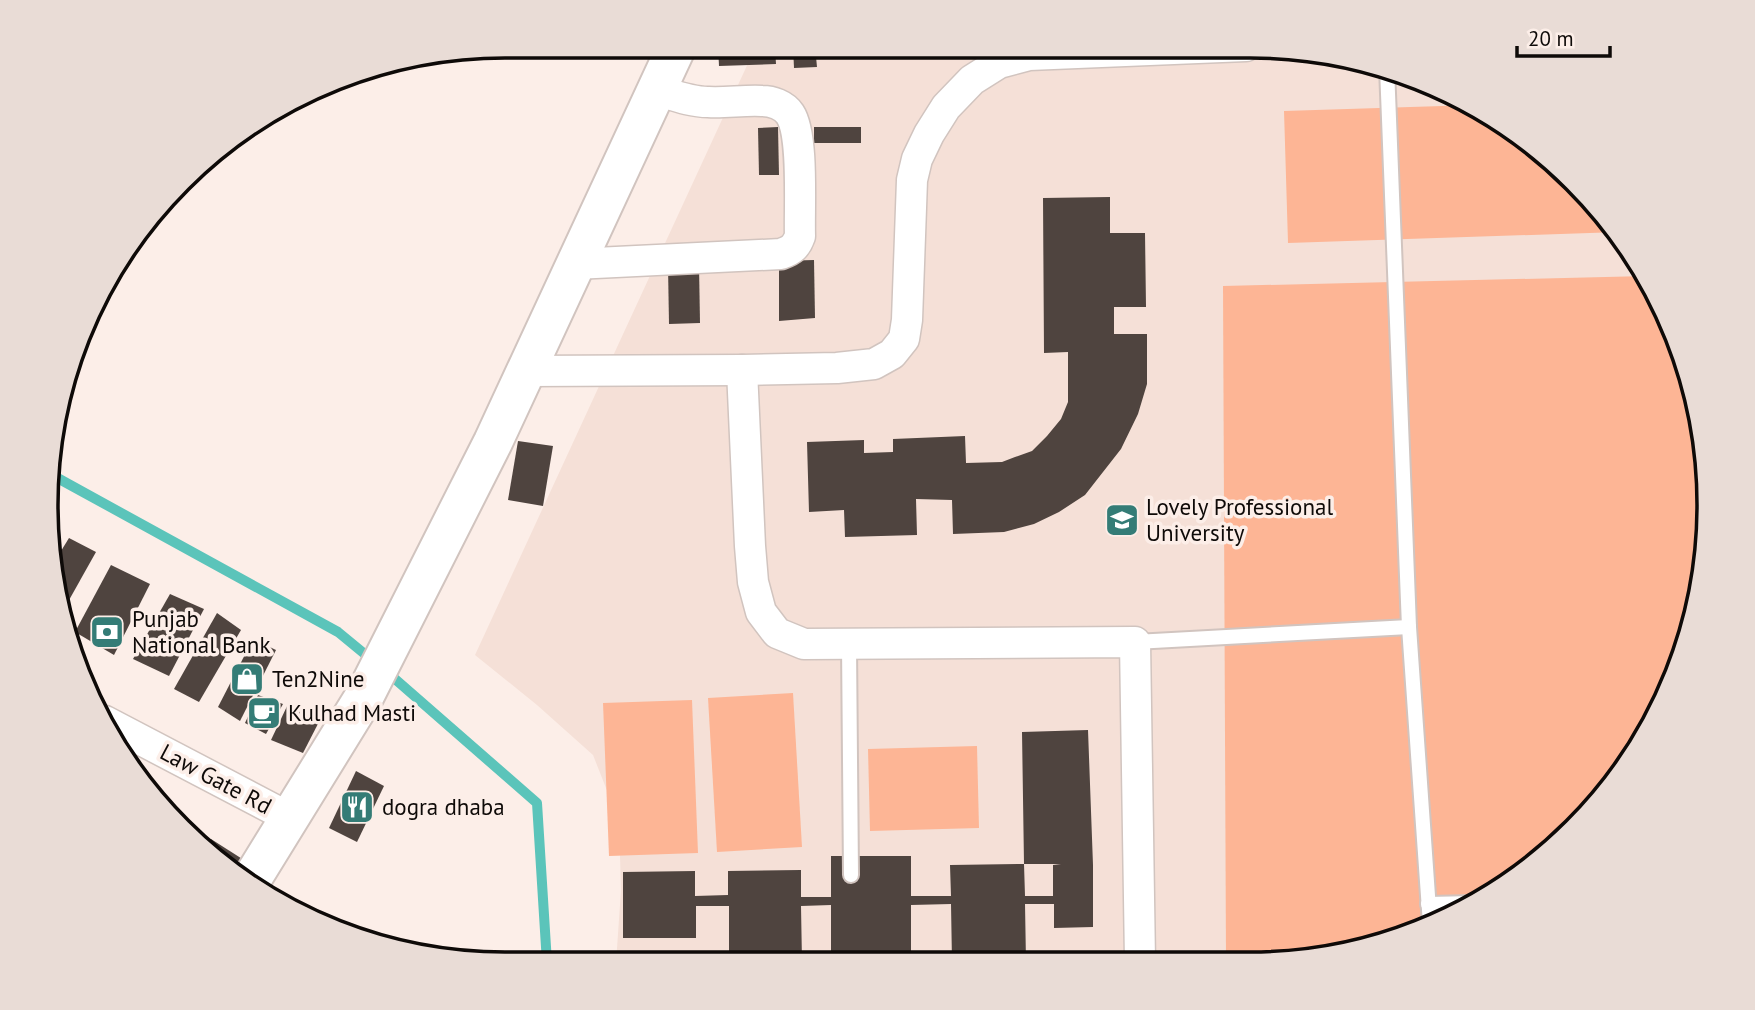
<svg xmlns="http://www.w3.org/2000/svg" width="1755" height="1010" font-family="'PT Sans',sans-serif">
  <rect width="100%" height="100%" fill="#fceee8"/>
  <polygon fill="#f5e0d7" points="756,46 1280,46 1369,61 1480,107 1553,160 1615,226 1662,302 1694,386 1709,475 1706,565 1685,653 1648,735 1575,830 1505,887 1398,940 1310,961 616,963 621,890 619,821 593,755 537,705 475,655"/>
  <g fill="#fdb595">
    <polygon points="1474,105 1480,107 1553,160 1615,226 1619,232 1288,243 1284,111"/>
    <polygon points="1646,276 1662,302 1694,386 1709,475 1706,565 1685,653 1648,735 1575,830 1505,887 1398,940 1310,961 1226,961 1223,286"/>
    <polygon points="793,693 802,847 717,852 708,698"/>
    <polygon points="692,700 698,853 609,856 603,703"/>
    <polygon points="977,746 979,828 870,831 868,749"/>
  </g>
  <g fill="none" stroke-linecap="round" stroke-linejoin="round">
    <g stroke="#5bc4ba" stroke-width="10">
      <polyline points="52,475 338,632 372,660"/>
      <polyline points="387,672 537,803 547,963"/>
    </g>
  </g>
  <g fill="#4f443f" fill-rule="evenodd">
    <polygon points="718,46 775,46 776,64 719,66"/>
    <polygon points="793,46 815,46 817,67 794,68"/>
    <polygon points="778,127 779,175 759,175 758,128"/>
    <rect x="814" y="127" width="47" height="16"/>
    <polygon points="1110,197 1110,233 1145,233 1146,307 1114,307 1114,334 1147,334 1147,384 1138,414 1121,449 1085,495 1059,512 1034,524 1004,532 953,534 952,500 916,499 917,535 845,537 844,510 809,512 807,442 864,440 864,453 893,452 893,439 965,436 966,463 1002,462 1015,457 1032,451 1047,436 1061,419 1068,402 1068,352 1044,353 1043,198"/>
    <polygon points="814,260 815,318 779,321 779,261"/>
    <polygon points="699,265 700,323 669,324 668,266"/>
    <polygon points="518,441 553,446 543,506 508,500"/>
    <polygon points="69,538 96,552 64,609 53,564"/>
    <polygon points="111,565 150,584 114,655 75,632"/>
    <polygon points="170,594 204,609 169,676 133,659"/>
    <polygon points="217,613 241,630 199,702 174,689"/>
    <polygon points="253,639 276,650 240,721 218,707"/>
    <polygon points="258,695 283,704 266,734 245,723"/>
    <polygon points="289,702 322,716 303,753 271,740"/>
    <path d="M1088,730L1093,865V927L1054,928V904H1025L1026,962H952L951,904L911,905V962H831V905L801,906L802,962L729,963V906H696V938H623V872L695,871V896L728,895V871L801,870V897H831V856H911V896H951L950,865L1024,864L1022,732ZM1024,864H1061L1053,865V896H1025Z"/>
    <polygon points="356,771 384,786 357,842 329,828"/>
    <polygon points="211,839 247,862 240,874 207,847"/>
  </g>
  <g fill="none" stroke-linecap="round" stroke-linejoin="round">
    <g stroke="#d1c4bf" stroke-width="18">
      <g id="lane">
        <polyline points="1387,68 1409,627 1430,924"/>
        <polyline points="1135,642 1409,627"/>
        <polyline points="849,644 851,875"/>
        <polyline points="1428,904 1474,903"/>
      </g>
    </g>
    <g stroke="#d1c4bf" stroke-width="33">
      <g id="street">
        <path d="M575,264L781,254C792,250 796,247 800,236C799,209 804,135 790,114C784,105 772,101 762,101C744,100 726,103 708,102C690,102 673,95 656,90"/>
        <polyline points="742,370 750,546 753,582 761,612 777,633 804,644 1135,642 1140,961"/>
        <polyline points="526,371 742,370 837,368 874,364 892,354 904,339 907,320 912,180 917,159 929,134 946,107 972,80 999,63 1029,55 1246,46"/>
        <polyline points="105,721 290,818"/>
      </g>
    </g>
    <g stroke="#d1c4bf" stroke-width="42">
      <polyline id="secondary" points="250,882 364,697 493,442 677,46"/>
    </g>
    <use href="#lane" stroke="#fff" stroke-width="14"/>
    <use href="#street" stroke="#fff" stroke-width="30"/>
    <use href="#secondary" stroke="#fff" stroke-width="38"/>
  </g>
  <defs>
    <g id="university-square" transform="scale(1.75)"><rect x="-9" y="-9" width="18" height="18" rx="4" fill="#347c76" stroke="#fceee8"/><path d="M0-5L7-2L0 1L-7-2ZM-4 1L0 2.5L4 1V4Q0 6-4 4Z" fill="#fff"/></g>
    <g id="bank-square" transform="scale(1.75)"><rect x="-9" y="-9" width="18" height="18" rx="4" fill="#347c76" stroke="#fceee8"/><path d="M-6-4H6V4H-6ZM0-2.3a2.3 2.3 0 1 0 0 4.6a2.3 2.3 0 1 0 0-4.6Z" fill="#fff"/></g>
    <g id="shop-square" transform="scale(1.75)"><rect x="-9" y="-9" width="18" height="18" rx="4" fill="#347c76" stroke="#fceee8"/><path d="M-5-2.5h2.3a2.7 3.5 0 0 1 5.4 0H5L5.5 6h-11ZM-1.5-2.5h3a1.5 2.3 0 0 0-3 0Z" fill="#fff"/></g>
    <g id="cafe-square" transform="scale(1.75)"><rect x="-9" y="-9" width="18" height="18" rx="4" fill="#347c76" stroke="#fceee8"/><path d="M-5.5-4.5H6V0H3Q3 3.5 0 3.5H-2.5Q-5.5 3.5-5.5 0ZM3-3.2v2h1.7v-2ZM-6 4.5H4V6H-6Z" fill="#fff"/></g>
    <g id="restaurant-square" transform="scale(1.75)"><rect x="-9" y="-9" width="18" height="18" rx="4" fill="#347c76" stroke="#fceee8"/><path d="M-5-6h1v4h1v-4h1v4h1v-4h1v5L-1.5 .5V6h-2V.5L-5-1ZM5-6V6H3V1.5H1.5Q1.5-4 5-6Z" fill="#fff"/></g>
  </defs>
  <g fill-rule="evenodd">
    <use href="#university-square" x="1122" y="520"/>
    <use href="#bank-square" x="107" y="632"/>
    <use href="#shop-square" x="247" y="679"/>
    <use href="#cafe-square" x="264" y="713"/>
    <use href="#restaurant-square" x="357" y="807"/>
  </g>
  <g text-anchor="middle" stroke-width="7" stroke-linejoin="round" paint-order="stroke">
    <g font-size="23" fill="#0e0a08" stroke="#fceee8" text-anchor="start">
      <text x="1146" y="515">Lovely Professional<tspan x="1146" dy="26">University</tspan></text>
      <text x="132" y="627">Punjab<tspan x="132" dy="26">National Bank</tspan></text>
      <text x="272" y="687">Ten2Nine</text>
      <text x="288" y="721">Kulhad Masti</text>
      <text x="382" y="815">dogra dhaba</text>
    </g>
    <g font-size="23" fill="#0e0a08" stroke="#fceee8">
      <text transform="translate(216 779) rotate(28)" y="8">Law Gate Rd</text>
    </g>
  </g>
  <path d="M0 0H1755V1010H0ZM505 58H1250A447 447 0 0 1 1697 505V505A447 447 0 0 1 1250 952H505A447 447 0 0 1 58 505V505A447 447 0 0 1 505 58Z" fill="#e9dcd6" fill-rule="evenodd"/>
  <path fill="none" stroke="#0e0a08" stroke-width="3.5" d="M505 58H1250A447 447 0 0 1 1697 505V505A447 447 0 0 1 1250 952H505A447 447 0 0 1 58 505V505A447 447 0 0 1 505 58Z"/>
  <path d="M1517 46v10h93v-10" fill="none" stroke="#0e0a08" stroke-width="3.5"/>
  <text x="1528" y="46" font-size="21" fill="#0e0a08" stroke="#fceee8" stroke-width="5" paint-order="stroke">20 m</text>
</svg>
